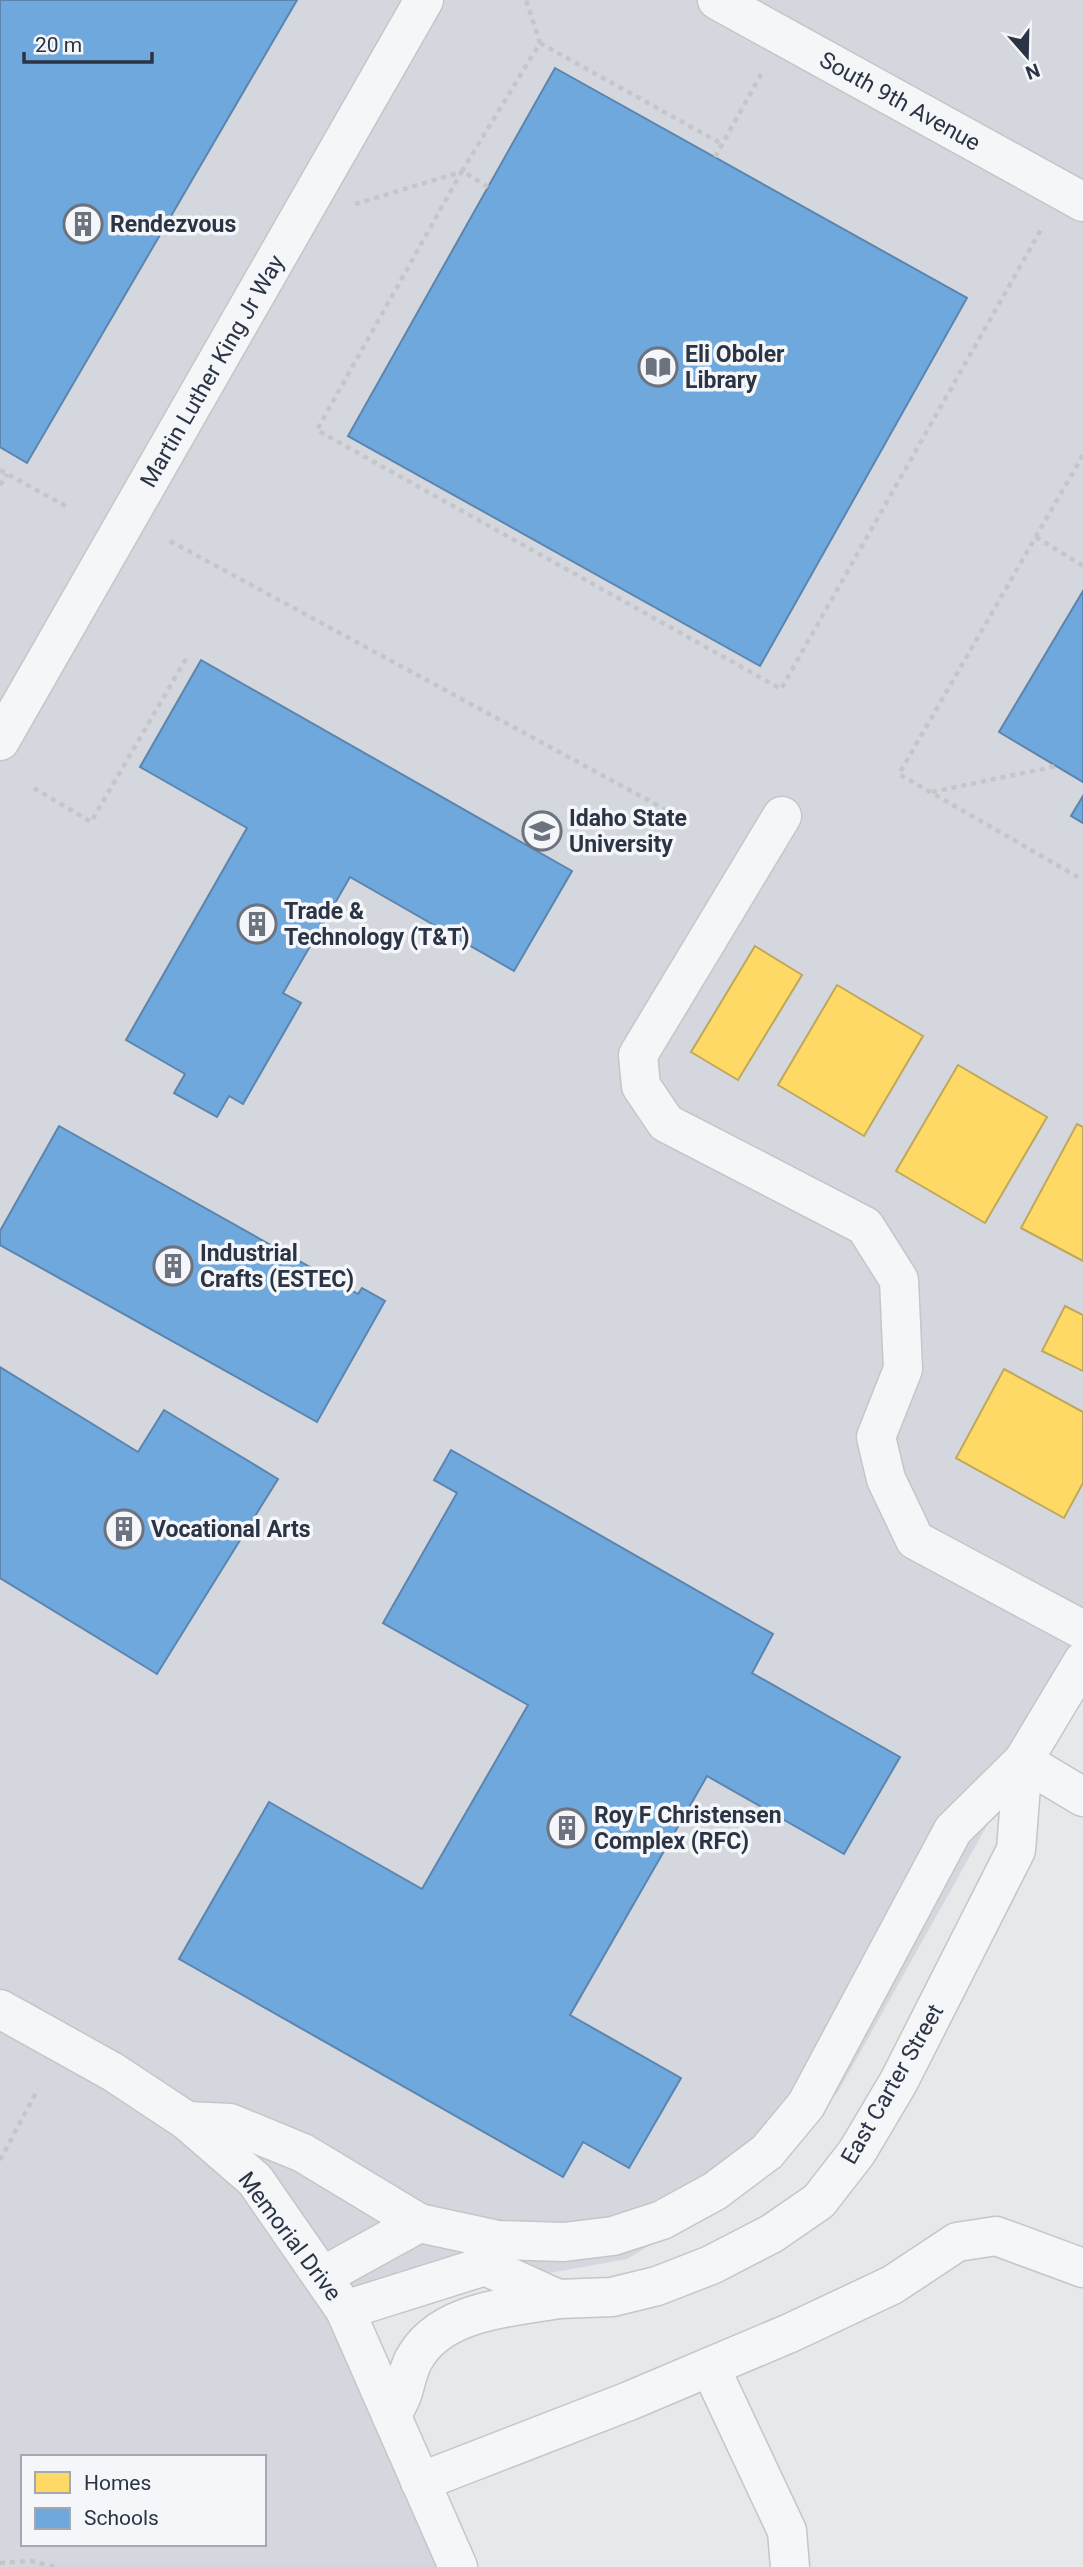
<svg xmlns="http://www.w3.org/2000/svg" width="1083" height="2567" font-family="Roboto,sans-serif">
  <rect width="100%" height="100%" fill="#e6e8ea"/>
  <path fill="#d4d7dd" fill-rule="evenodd" d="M0,0H1083V1661L1023,1761L838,2092L779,2160L722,2202L627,2259L345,2310L464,2567H0ZM23,2457H264V2544H23Z"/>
  <g fill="#ffd966" stroke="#bfa85c" stroke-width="2">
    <polygon points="755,946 802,975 738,1080 691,1052"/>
    <polygon points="837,985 923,1036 864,1136 778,1085"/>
    <polygon points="958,1065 1047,1117 985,1223 896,1171"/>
    <polygon points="1077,1124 1083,1127 1083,1261 1021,1228"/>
    <polygon points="1065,1306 1083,1315 1083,1371 1042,1351"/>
    <polygon points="1004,1369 1083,1412 1083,1483 1064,1518 956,1458"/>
  </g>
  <g fill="#6fa8dc" stroke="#5b85af" stroke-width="2">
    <polygon points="0,0 297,0 27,463 0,447"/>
    <polygon points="555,68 967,298 760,666 348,436"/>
    <polygon points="1083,591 1083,782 999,732"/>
    <polygon points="201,660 572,871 514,971 350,877 283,993 301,1003 243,1104 229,1096 217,1117 174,1093 185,1074 126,1040 247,828 140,767"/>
    <polygon points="1083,796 1083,823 1071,816"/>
    <polygon points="59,1126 358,1294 362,1288 385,1301 317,1422 0,1245 0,1231"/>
    <polygon points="0,1367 138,1452 164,1410 278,1479 157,1674 0,1578"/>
    <polygon points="451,1450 773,1634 752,1673 900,1757 844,1854 707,1776 570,2015 681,2078 629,2168 583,2142 563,2177 179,1959 269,1802 422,1889 528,1705 383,1623 457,1493 434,1480"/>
  </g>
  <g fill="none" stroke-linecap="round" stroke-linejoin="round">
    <g stroke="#c4c6c8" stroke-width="41">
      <g id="minor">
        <polyline points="717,0 1083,202"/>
        <polyline points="0,741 424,0"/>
        <polyline points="782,816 638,1055 641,1086 666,1123 865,1226 899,1280 903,1369 876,1437 886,1479 915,1540 1083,1630"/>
        <polyline points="1023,1761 1083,1797"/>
        <polyline points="0,2009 113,2072 187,2121 255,2180 345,2310 458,2567"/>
        <polyline points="187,2121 230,2123 303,2153 419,2223 498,2240 564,2242 613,2236 662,2220 715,2191 767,2152 806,2105 953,1830 1023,1761 1083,1661"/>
        <polyline points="323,2276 419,2223"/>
        <polyline points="345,2310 485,2266 558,2299 612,2297 657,2286 711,2265 771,2234 819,2201 857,2152 899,2081 1016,1850 1023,1761"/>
        <polyline points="710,2367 787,2531 790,2567"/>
        <path d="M391,2415C407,2393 403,2382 413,2361C439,2310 510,2308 558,2299"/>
        <polyline points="420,2482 629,2401 790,2333 892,2285 957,2242 996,2236 1083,2268"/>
      </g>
    </g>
    <g stroke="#c5c6ca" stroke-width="4.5" stroke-dasharray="5 5" stroke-linecap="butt">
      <polyline points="540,43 722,144"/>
      <polyline points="715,157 763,71"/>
      <polyline points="462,171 317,430 781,689 1043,226"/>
      <polyline points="488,187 462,171 540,43 526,0"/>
      <polyline points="355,204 461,172"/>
      <polyline points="1083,455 899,774 1083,880"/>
      <polyline points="0,470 69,508"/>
      <polyline points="0,485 7,474"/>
      <polyline points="1036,537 1083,566"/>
      <polyline points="170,541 681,818"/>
      <polyline points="34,788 91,822 187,657"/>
      <polyline points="932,792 1057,766"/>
      <polyline points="0,2160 38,2089"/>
      <polyline points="0,2563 31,2561 55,2567"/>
    </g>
    <use href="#minor" stroke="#f5f6f7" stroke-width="38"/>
  </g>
  <defs>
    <g id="building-ring" transform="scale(2.0125)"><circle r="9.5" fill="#f4f6f9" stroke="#6c737f" stroke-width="1.5"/><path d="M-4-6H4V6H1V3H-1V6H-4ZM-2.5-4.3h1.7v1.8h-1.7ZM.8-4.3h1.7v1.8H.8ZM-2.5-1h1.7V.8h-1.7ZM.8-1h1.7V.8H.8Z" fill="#6c737f"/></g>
    <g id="library-ring" transform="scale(2.0125)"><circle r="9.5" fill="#f4f6f9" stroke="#6c737f" stroke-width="1.5"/><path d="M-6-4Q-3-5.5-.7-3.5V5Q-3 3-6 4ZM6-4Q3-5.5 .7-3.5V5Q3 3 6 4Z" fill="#6c737f"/></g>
    <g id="university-ring" transform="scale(2.0125)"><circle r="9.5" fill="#f4f6f9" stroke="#6c737f" stroke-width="1.5"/><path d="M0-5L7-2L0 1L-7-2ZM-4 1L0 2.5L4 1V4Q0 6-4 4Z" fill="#6c737f"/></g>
  </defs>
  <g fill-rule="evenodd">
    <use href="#building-ring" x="83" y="224"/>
    <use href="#library-ring" x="658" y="367"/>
    <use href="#university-ring" x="542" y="831"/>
    <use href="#building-ring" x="257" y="924"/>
    <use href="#building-ring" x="173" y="1266"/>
    <use href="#building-ring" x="124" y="1529"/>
    <use href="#building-ring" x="567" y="1828"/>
  </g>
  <g text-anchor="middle" stroke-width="7" stroke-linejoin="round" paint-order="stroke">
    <g font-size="23" fill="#2b3445" stroke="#f4f6f9">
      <text transform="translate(900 101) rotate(29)" y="8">South 9th Avenue</text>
      <text transform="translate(212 371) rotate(-60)" y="8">Martin Luther King Jr Way</text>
      <text transform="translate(892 2084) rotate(-60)" y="8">East Carter Street</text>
      <text transform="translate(290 2236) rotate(53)" y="8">Memorial Drive</text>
    </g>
    <g font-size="23" font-weight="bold" fill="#2b3445" stroke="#f4f6f9" text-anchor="start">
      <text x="110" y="232">Rendezvous</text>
      <text x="685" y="362">Eli Oboler<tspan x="685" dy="26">Library</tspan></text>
      <text x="569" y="826">Idaho State<tspan x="569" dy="26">University</tspan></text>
      <text x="284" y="919">Trade &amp;<tspan x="284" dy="26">Technology (T&amp;T)</tspan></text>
      <text x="200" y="1261">Industrial<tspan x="200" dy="26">Crafts (ESTEC)</tspan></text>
      <text x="151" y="1537">Vocational Arts</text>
      <text x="594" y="1823">Roy F Christensen<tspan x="594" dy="26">Complex (RFC)</tspan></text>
    </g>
  </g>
  <rect x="21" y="2455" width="245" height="91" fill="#f4f6f9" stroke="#a4a8b1" stroke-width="2"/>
  <rect x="35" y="2472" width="35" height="21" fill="#ffd966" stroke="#a4a8b1" stroke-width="2"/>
  <text x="84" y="2490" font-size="21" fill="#2b3445">Homes</text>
  <rect x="35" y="2508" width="35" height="21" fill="#6fa8dc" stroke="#a4a8b1" stroke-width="2"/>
  <text x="84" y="2525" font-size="21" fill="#2b3445">Schools</text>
  <g transform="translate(1027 56) rotate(160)" stroke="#f4f6f9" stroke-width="5" paint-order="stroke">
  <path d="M0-5L12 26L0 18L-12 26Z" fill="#2b3445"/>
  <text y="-10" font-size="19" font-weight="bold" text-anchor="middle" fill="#2b3445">N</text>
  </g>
  <path d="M24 52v10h128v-10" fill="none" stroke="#2b3445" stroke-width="3.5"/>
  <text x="35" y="52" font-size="21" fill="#2b3445" stroke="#f4f6f9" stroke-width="5" paint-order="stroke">20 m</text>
</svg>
